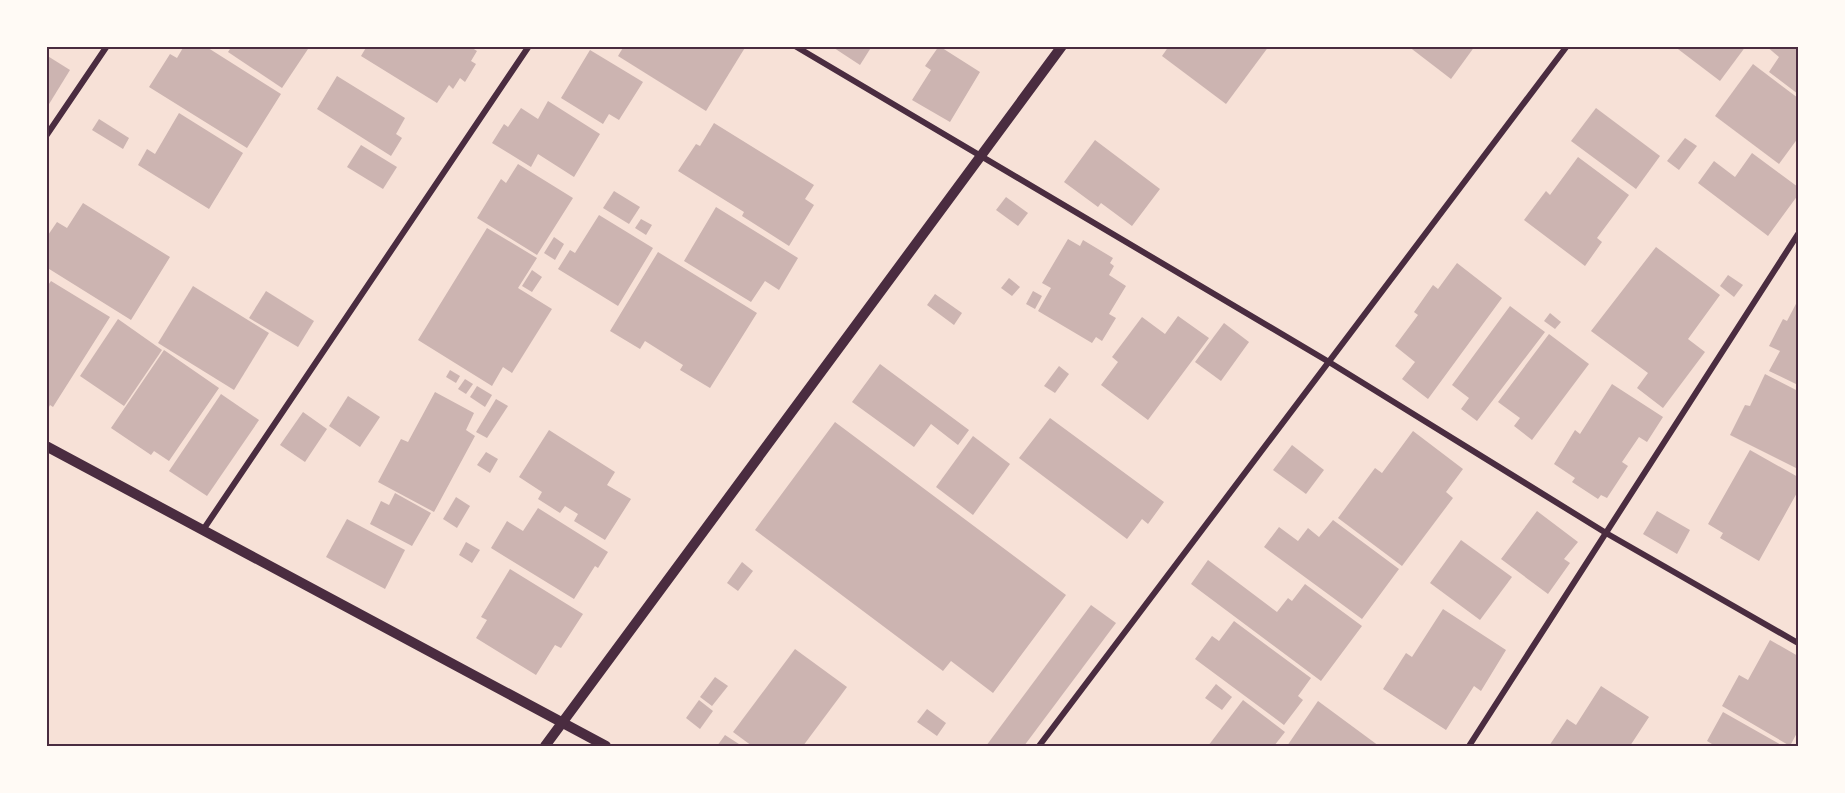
<svg xmlns="http://www.w3.org/2000/svg" width="1845" height="793" font-family="'Sofia Sans Condensed',sans-serif">
  <rect width="100%" height="100%" fill="#f7e1d7"/>
  <g fill="#ccb4b1">
    <polygon points="184,46 205,46 281,94 247,148 149,87 170,54 177,58"/>
    <polygon points="232,46 310,46 282,88 228,52"/>
    <polygon points="367,46 469,46 477,51 471,61 476,64 465,82 460,78 453,89 449,85 437,103 361,56"/>
    <polygon points="624,46 746,46 706,111 618,56"/>
    <polygon points="831,46 872,46 860,65"/>
    <polygon points="939,46 980,72 950,122 912,100 931,70 925,66"/>
    <polygon points="1169,46 1269,46 1226,104 1162,56"/>
    <polygon points="1408,46 1475,46 1451,79"/>
    <polygon points="1674,46 1746,46 1720,81"/>
    <polygon points="1766,46 1798,46 1798,94 1769,72 1779,57"/>
    <polygon points="590,50 643,82 619,120 609,114 603,124 561,98"/>
    <polygon points="46,55 70,70 46,109"/>
    <polygon points="1753,64 1798,98 1798,138 1779,164 1715,116"/>
    <polygon points="337,76 405,118 396,134 402,138 391,156 317,109"/>
    <polygon points="548,101 600,134 574,177 538,154 531,167 492,143 504,124 508,127 521,108 538,119"/>
    <polygon points="1596,108 1660,156 1636,189 1571,141"/>
    <polygon points="179,113 243,153 209,209 138,165 147,149 155,154"/>
    <polygon points="99,119 129,138 123,149 92,130"/>
    <polygon points="714,123 814,185 805,199 814,205 789,246 742,216 744,212 678,171 696,144 700,146"/>
    <polygon points="1685,138 1697,146 1679,170 1667,161"/>
    <polygon points="1095,140 1160,189 1132,226 1101,203 1098,207 1064,182"/>
    <polygon points="361,145 397,167 383,189 347,167"/>
    <polygon points="1752,153 1798,187 1798,195 1768,236 1698,183 1714,161 1735,177"/>
    <polygon points="1578,157 1629,195 1597,238 1602,242 1585,266 1524,220 1546,191 1550,195"/>
    <polygon points="518,164 573,198 537,255 477,218 501,179 506,183"/>
    <polygon points="614,191 640,207 629,224 603,208"/>
    <polygon points="1006,197 1028,213 1018,226 996,210"/>
    <polygon points="83,203 170,257 131,320 46,267 46,238 57,222 67,228"/>
    <polygon points="716,207 798,258 779,290 765,281 751,302 684,261"/>
    <polygon points="599,215 653,248 618,306 558,269 570,250 575,253"/>
    <polygon points="641,219 652,225 646,235 635,228"/>
    <polygon points="487,228 537,258 518,288 552,309 512,373 503,367 492,386 418,340"/>
    <polygon points="554,237 564,244 555,260 544,253"/>
    <polygon points="1068,239 1080,246 1083,240 1113,258 1110,263 1114,266 1109,275 1126,286 1109,314 1116,318 1102,341 1096,337 1092,343 1038,311 1051,288 1042,283"/>
    <polygon points="1656,247 1720,295 1688,339 1705,352 1663,408 1637,388 1648,373 1591,331"/>
    <polygon points="658,252 757,313 710,388 680,370 683,365 645,341 640,349 610,331"/>
    <polygon points="1457,263 1502,298 1428,399 1402,379 1415,362 1395,346 1418,315 1414,312 1433,285 1438,289"/>
    <polygon points="532,270 542,277 532,292 522,286"/>
    <polygon points="1728,275 1743,285 1734,297 1720,286"/>
    <polygon points="1009,278 1020,287 1012,296 1001,288"/>
    <polygon points="51,281 110,317 53,407 50,405 48,409 46,288"/>
    <polygon points="193,286 269,333 234,390 158,343"/>
    <polygon points="266,291 314,321 298,347 249,318"/>
    <polygon points="1033,291 1042,296 1035,309 1026,304"/>
    <polygon points="935,294 962,313 954,325 927,305"/>
    <polygon points="1798,300 1798,385 1769,371 1780,351 1769,346 1783,319 1787,321"/>
    <polygon points="1510,306 1545,332 1477,421 1461,409 1469,398 1452,385"/>
    <polygon points="1550,313 1561,322 1555,329 1544,321"/>
    <polygon points="1178,316 1209,338 1148,420 1101,385 1118,362 1112,357 1142,317 1165,334"/>
    <polygon points="118,319 162,350 124,406 80,376"/>
    <polygon points="1224,323 1249,342 1221,381 1195,362"/>
    <polygon points="1549,334 1589,364 1532,440 1514,426 1520,418 1498,402"/>
    <polygon points="164,350 219,388 169,461 154,451 151,455 111,428"/>
    <polygon points="880,364 969,430 958,445 931,424 914,447 852,402"/>
    <polygon points="1059,366 1069,374 1055,393 1044,386"/>
    <polygon points="450,370 460,376 456,383 446,377"/>
    <polygon points="1765,374 1798,391 1798,464 1796,468 1730,435 1745,405 1750,406"/>
    <polygon points="465,379 473,384 466,394 458,389"/>
    <polygon points="1612,384 1663,417 1647,442 1639,437 1622,462 1628,466 1607,498 1601,495 1598,499 1572,482 1575,478 1554,464 1575,430 1580,434"/>
    <polygon points="477,386 492,395 485,407 470,397"/>
    <polygon points="435,392 474,413 466,430 475,436 434,512 378,482 401,439 408,442"/>
    <polygon points="221,394 259,420 207,496 169,471"/>
    <polygon points="348,396 380,417 360,447 329,426"/>
    <polygon points="496,399 508,406 487,438 476,432"/>
    <polygon points="303,412 327,429 305,462 280,445"/>
    <polygon points="1050,418 1164,502 1148,524 1142,519 1127,539 1019,458"/>
    <polygon points="835,422 1066,595 993,693 951,661 943,671 755,530"/>
    <polygon points="549,430 615,472 607,485 631,499 605,540 574,521 578,514 565,506 560,513 538,499 542,492 519,477"/>
    <polygon points="1413,431 1463,469 1446,492 1453,498 1402,566 1338,518 1375,468 1382,473"/>
    <polygon points="973,436 1010,464 973,515 936,487"/>
    <polygon points="1292,445 1324,470 1306,494 1273,470"/>
    <polygon points="1750,450 1798,477 1798,491 1759,561 1720,538 1723,533 1708,524"/>
    <polygon points="486,452 498,459 490,473 477,465"/>
    <polygon points="395,493 431,513 412,546 370,524 381,501 389,505"/>
    <polygon points="456,497 470,506 457,528 443,519"/>
    <polygon points="538,508 608,552 598,568 595,566 574,599 491,548 507,521 523,531"/>
    <polygon points="1537,511 1578,542 1564,559 1570,563 1548,594 1501,559"/>
    <polygon points="1657,511 1690,530 1677,554 1643,534"/>
    <polygon points="347,519 405,550 385,589 326,557"/>
    <polygon points="1333,520 1399,569 1362,619 1264,547 1279,527 1298,541 1308,528 1319,537"/>
    <polygon points="1461,540 1512,577 1480,620 1430,583"/>
    <polygon points="466,542 480,550 472,563 459,555"/>
    <polygon points="1208,560 1277,612 1288,598 1292,601 1305,584 1362,626 1321,681 1191,584"/>
    <polygon points="742,562 753,571 738,591 727,583"/>
    <polygon points="510,569 583,614 561,648 555,645 536,675 476,638 487,620 481,617"/>
    <polygon points="1091,605 1116,623 1024,746 986,746"/>
    <polygon points="1443,609 1506,650 1481,691 1474,686 1446,730 1383,689 1406,653 1412,657"/>
    <polygon points="1234,621 1311,678 1298,696 1303,700 1284,725 1195,659 1212,636 1219,641"/>
    <polygon points="1770,640 1798,656 1798,731 1790,746 1722,706 1739,675 1748,680"/>
    <polygon points="795,649 847,687 803,746 752,746 733,732"/>
    <polygon points="715,677 728,686 712,706 700,697"/>
    <polygon points="1216,684 1232,697 1222,710 1205,698"/>
    <polygon points="1601,686 1649,717 1630,746 1549,746 1567,719 1576,725"/>
    <polygon points="699,700 713,711 700,729 686,718"/>
    <polygon points="1243,700 1285,732 1274,746 1208,746"/>
    <polygon points="1318,701 1379,746 1287,746"/>
    <polygon points="927,709 946,723 937,736 917,722"/>
    <polygon points="1723,712 1783,746 1711,746 1712,744 1707,741"/>
    <polygon points="725,735 742,746 717,746"/>
  </g>
  <g fill="none" stroke-linecap="round" stroke-linejoin="round">
    <g stroke="#4a2c40" stroke-width="6">
      <polyline points="795,46 1329,362 1606,533 1798,643"/>
      <polyline points="46,136 107,46"/>
      <polyline points="203,530 529,46"/>
      <polyline points="1039,746 1567,46"/>
      <polyline points="1469,746 1798,234"/>
    </g>
    <g stroke="#4a2c40" stroke-width="10">
      <polyline points="46,446 606,746"/>
      <polyline points="545,746 1062,46"/>
    </g>
  </g>
  <rect width="1845" height="793" fill="none" stroke="#fffaf5" stroke-width="96"/>
  <rect x="48" y="48" width="1749" height="697" fill="none" stroke="#4a2c40" stroke-width="2"/>
</svg>
